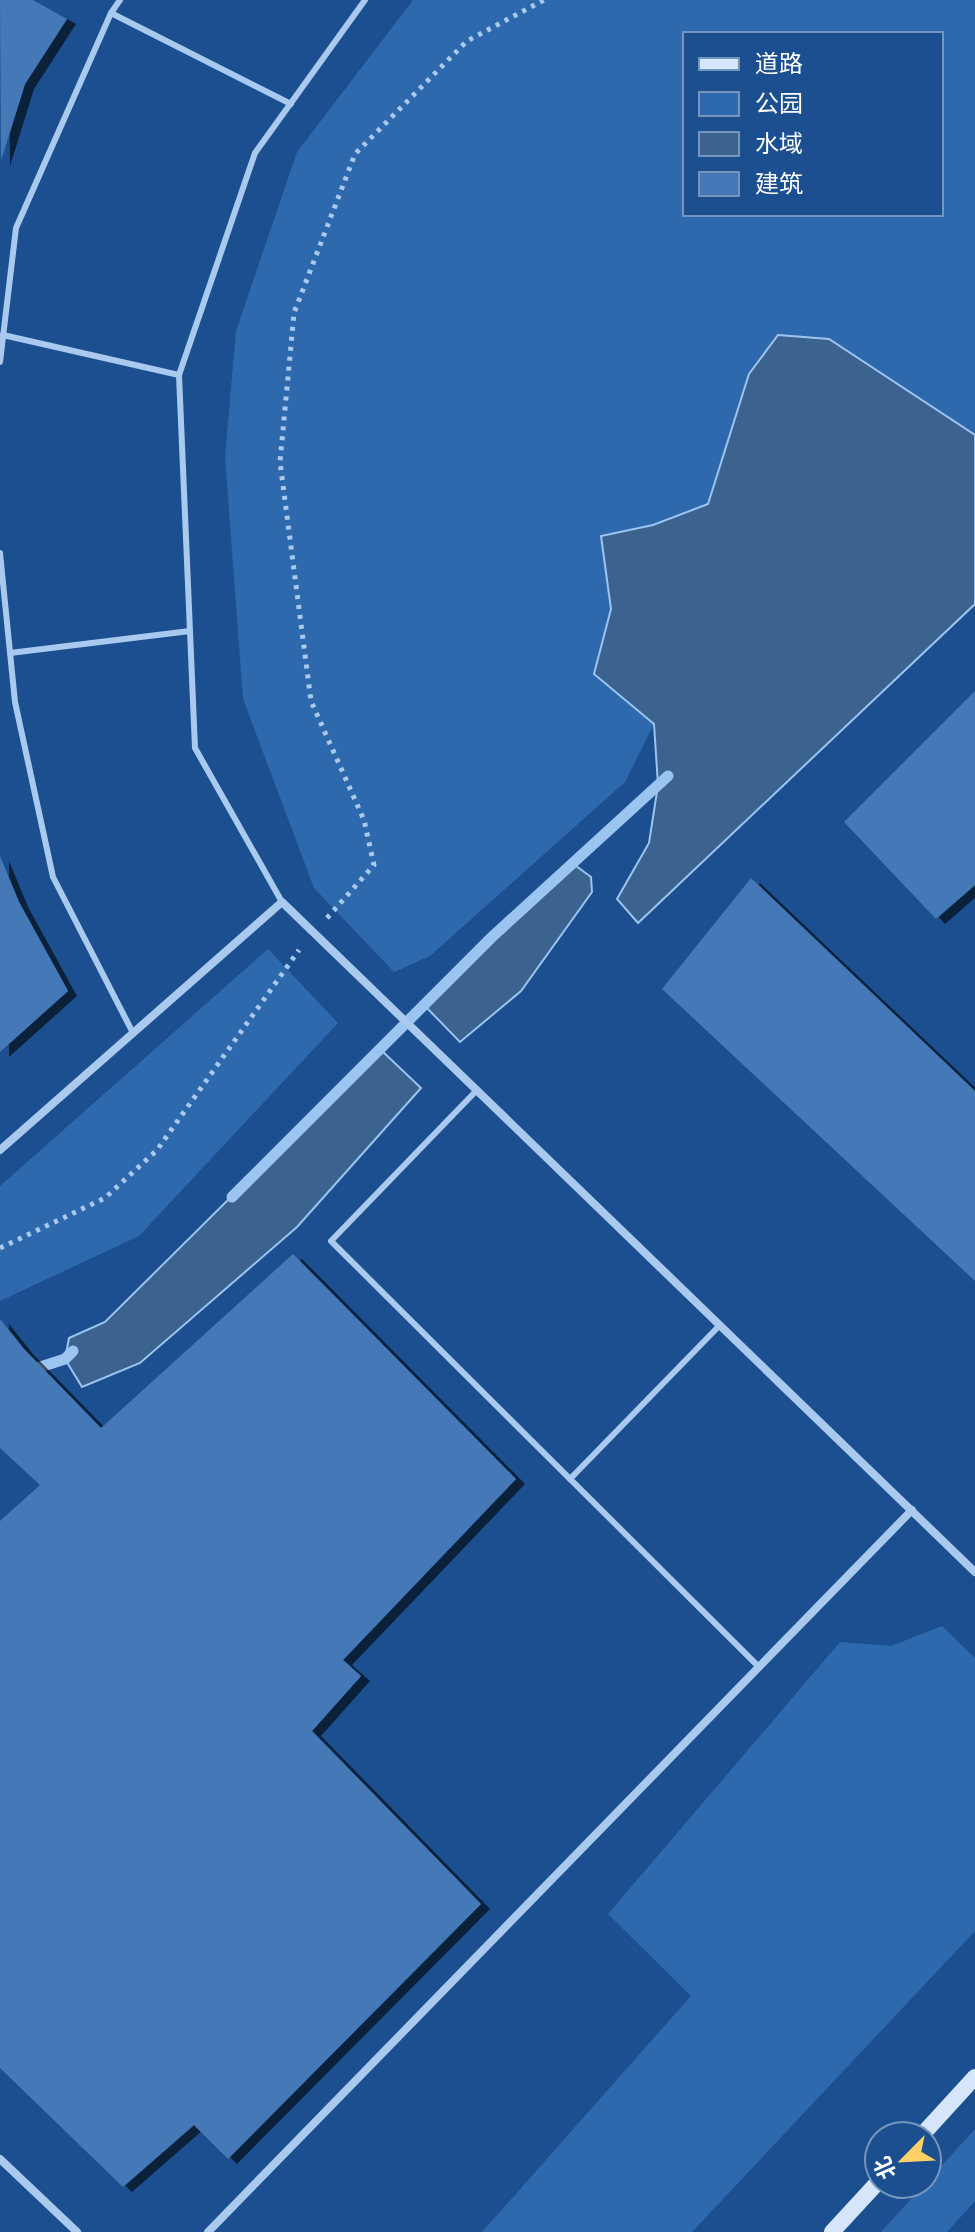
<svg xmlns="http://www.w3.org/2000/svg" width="975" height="2232" font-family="Montserrat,'Noto Sans SC',sans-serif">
  <defs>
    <filter id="shadow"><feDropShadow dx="9" dy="5" stdDeviation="0" flood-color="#0009"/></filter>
  </defs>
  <rect width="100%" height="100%" fill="#1b4f8f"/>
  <g fill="#2e69ad" fill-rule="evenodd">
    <path d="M413,0H975V435L829,339L749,374L708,504L653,525L601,537L611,609L594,673L654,724L625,782L430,956L394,972L314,888L243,699L225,457L236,331L297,152ZM685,34H941V214H685Z"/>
    <polygon points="268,949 338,1023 139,1236 0,1301 0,1186"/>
    <polygon points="942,1626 975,1658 975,1931 692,2232 482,2232 691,1996 608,1914 840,1642 891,1646"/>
    <polygon points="975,2129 975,2201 947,2232 881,2232"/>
  </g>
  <g fill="#3c6290" stroke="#9cc4f0" stroke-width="2">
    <polygon points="778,335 829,339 975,435 975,604 638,923 617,899 649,843 658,785 654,724 594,674 611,609 601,536 653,525 708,504 749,374"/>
    <polygon points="572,863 591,877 592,892 521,991 460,1042 424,1005"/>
    <polygon points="380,1049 421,1088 297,1227 140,1363 82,1387 65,1359 69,1338 105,1322"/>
  </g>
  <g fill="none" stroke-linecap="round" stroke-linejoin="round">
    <g stroke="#9cc4f0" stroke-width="11">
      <polyline points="232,1197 492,937 668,776"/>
      <polyline points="0,1380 65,1359 73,1351"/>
    </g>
  </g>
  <g fill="#4478b7" filter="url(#shadow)">
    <polygon points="0,0 33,0 67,19 25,84 1,161"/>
    <polygon points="975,691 975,885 936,919 844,822"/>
    <polygon points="0,856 19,902 68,991 0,1052"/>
    <polygon points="751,878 975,1091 975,1281 662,989"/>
    <polygon points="293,1254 516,1479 343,1660 361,1676 312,1731 481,1904 228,2159 194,2125 123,2187 0,2068 0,1521 40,1485 0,1448 0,1319 24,1349 101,1428"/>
  </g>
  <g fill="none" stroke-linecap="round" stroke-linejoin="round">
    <g stroke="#a9c9ee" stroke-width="5" stroke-dasharray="4 6" stroke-linecap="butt">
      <polyline points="327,918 374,865 364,820 311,701 280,462 294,313 355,154 467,41 544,0"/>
      <polyline points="0,1248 105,1198 157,1150 299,950"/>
    </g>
    <g stroke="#a9c9ee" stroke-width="6">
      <polyline points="111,13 291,104"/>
      <polyline points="3,335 179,375"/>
      <polyline points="0,362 16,228 111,13 120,0"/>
      <polyline points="0,553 15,702 53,877 133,1033"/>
      <polyline points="10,653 190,631"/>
      <polyline points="282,902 195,748 179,375 255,153 365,0"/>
      <polyline points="477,1090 331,1241 759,1667"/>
      <polyline points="570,1479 720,1325"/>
    </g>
    <g stroke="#a9c9ee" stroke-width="8">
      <polyline points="0,1150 282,902 975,1572"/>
      <polyline points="0,2159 77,2232"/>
      <polyline points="208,2232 912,1510"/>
    </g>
    <g stroke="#d6e6fa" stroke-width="16">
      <polyline points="921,2136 975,2077"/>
      <polyline points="832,2232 879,2181"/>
    </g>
  </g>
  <rect x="683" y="32" width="260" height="184" fill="#1b4f8f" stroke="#7695bc" stroke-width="2"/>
  <rect x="699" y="58" width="40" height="12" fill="#d6e6fa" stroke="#7695bc" stroke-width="2"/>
  <text x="755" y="72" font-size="24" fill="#ffffff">道路</text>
  <rect x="699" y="92" width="40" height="24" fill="#2e69ad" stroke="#7695bc" stroke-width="2"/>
  <text x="755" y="112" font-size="24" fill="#ffffff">公园</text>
  <rect x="699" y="132" width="40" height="24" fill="#3c6290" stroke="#7695bc" stroke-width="2"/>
  <text x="755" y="152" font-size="24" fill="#ffffff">水域</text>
  <rect x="699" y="172" width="40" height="24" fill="#4478b7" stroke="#7695bc" stroke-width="2"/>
  <text x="755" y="192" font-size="24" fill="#ffffff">建筑</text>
  <g transform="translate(903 2160) rotate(246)"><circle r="38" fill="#1b4f8f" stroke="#7695bc" stroke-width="2"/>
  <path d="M0-6L14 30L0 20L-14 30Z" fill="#ffd166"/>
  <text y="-12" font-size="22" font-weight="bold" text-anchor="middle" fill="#ffffff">北</text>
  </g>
</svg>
